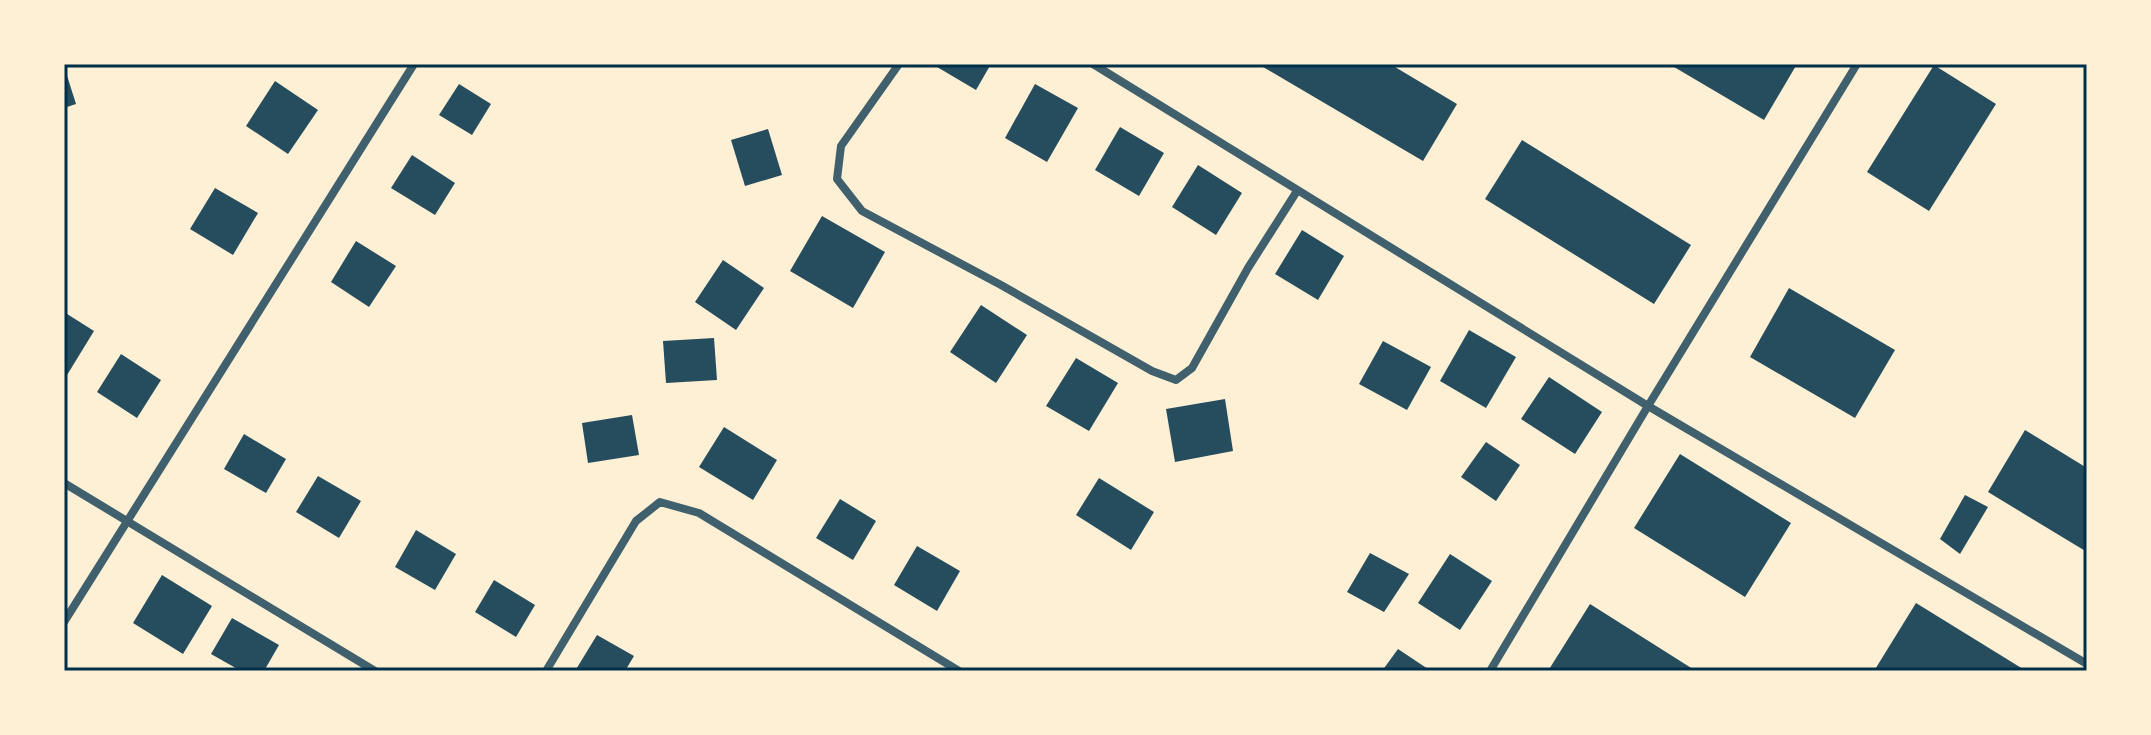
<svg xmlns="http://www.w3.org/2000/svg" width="2151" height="735" font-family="'Fira Sans Condensed',sans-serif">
  <rect width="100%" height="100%" fill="#fdf0d5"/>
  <g fill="#264d5e">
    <polygon points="932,64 991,64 976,90"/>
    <polygon points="1258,64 1390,64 1457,104 1423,161"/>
    <polygon points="1669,64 1797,64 1764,120"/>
    <polygon points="1934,65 1996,104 1929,211 1867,172"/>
    <polygon points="64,66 76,104 64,108"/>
    <polygon points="275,81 318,110 288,154 246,126"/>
    <polygon points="459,84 491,104 472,135 439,115"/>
    <polygon points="1035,84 1078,108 1047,162 1005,138"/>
    <polygon points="1120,127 1164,153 1139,196 1095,170"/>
    <polygon points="768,129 782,175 745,186 731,140"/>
    <polygon points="1522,140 1691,245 1654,304 1485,199"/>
    <polygon points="412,155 455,183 435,215 391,188"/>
    <polygon points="1198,165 1242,193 1216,235 1172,207"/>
    <polygon points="215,188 258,213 233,255 190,229"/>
    <polygon points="822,216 885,252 853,308 790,271"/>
    <polygon points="1302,230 1344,256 1318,300 1275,274"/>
    <polygon points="356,241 396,266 369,307 331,282"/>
    <polygon points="723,260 764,288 736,330 695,302"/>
    <polygon points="1789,288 1895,350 1855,418 1750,357"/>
    <polygon points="981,305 1027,335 996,383 950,352"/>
    <polygon points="64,312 94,331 64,380"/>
    <polygon points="1469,330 1516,357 1486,408 1440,381"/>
    <polygon points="714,338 717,380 666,383 663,341"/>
    <polygon points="1383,341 1431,367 1407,410 1359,384"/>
    <polygon points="121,354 161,380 137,418 97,392"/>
    <polygon points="1076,358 1118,383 1089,431 1046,406"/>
    <polygon points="1549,377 1602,412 1575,454 1521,419"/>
    <polygon points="1225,399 1233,451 1175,462 1166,409"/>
    <polygon points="632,415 639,455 588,463 582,423"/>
    <polygon points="724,427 777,460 753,500 699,467"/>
    <polygon points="2025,430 2087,468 2087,552 1988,492"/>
    <polygon points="244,434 286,459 266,493 224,469"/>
    <polygon points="1486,442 1520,465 1496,501 1461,477"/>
    <polygon points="1680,454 1791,523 1745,597 1634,528"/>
    <polygon points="318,476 361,501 339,538 296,512"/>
    <polygon points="1099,478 1154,512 1131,550 1076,515"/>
    <polygon points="1965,495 1988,507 1960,554 1940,539"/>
    <polygon points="840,499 876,521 853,560 816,538"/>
    <polygon points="416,530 456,554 435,590 395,567"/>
    <polygon points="917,546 960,571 937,611 894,585"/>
    <polygon points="1370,553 1409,574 1384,612 1347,592"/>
    <polygon points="1450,554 1492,581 1460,630 1418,603"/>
    <polygon points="162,575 212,606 183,654 133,623"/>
    <polygon points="494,580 535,605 516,637 475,612"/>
    <polygon points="1916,603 2023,669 2022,671 1874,671"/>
    <polygon points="1590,604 1696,671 1548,671"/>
    <polygon points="232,618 279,645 264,671 241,671 211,654"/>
    <polygon points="597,635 634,656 625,671 575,671"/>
    <polygon points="1398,649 1431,671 1382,671"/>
  </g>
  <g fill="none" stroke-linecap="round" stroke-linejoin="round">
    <g stroke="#3f606c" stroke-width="8">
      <polyline points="899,64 841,146 837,179 862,211 1001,285 1152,371 1176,380 1192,368 1248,268 1297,191"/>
      <polyline points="1093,64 1648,406 2087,664"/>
      <polyline points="64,483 375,671"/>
      <polyline points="64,622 414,64"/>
      <polyline points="546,671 636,521 660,502 699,513 959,671"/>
      <polyline points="1490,671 1648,406 1857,64"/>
    </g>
  </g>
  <rect width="2151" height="735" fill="none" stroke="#fdf0d5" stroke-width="132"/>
  <rect x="66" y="66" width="2019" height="603" fill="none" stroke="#003049" stroke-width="3"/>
</svg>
